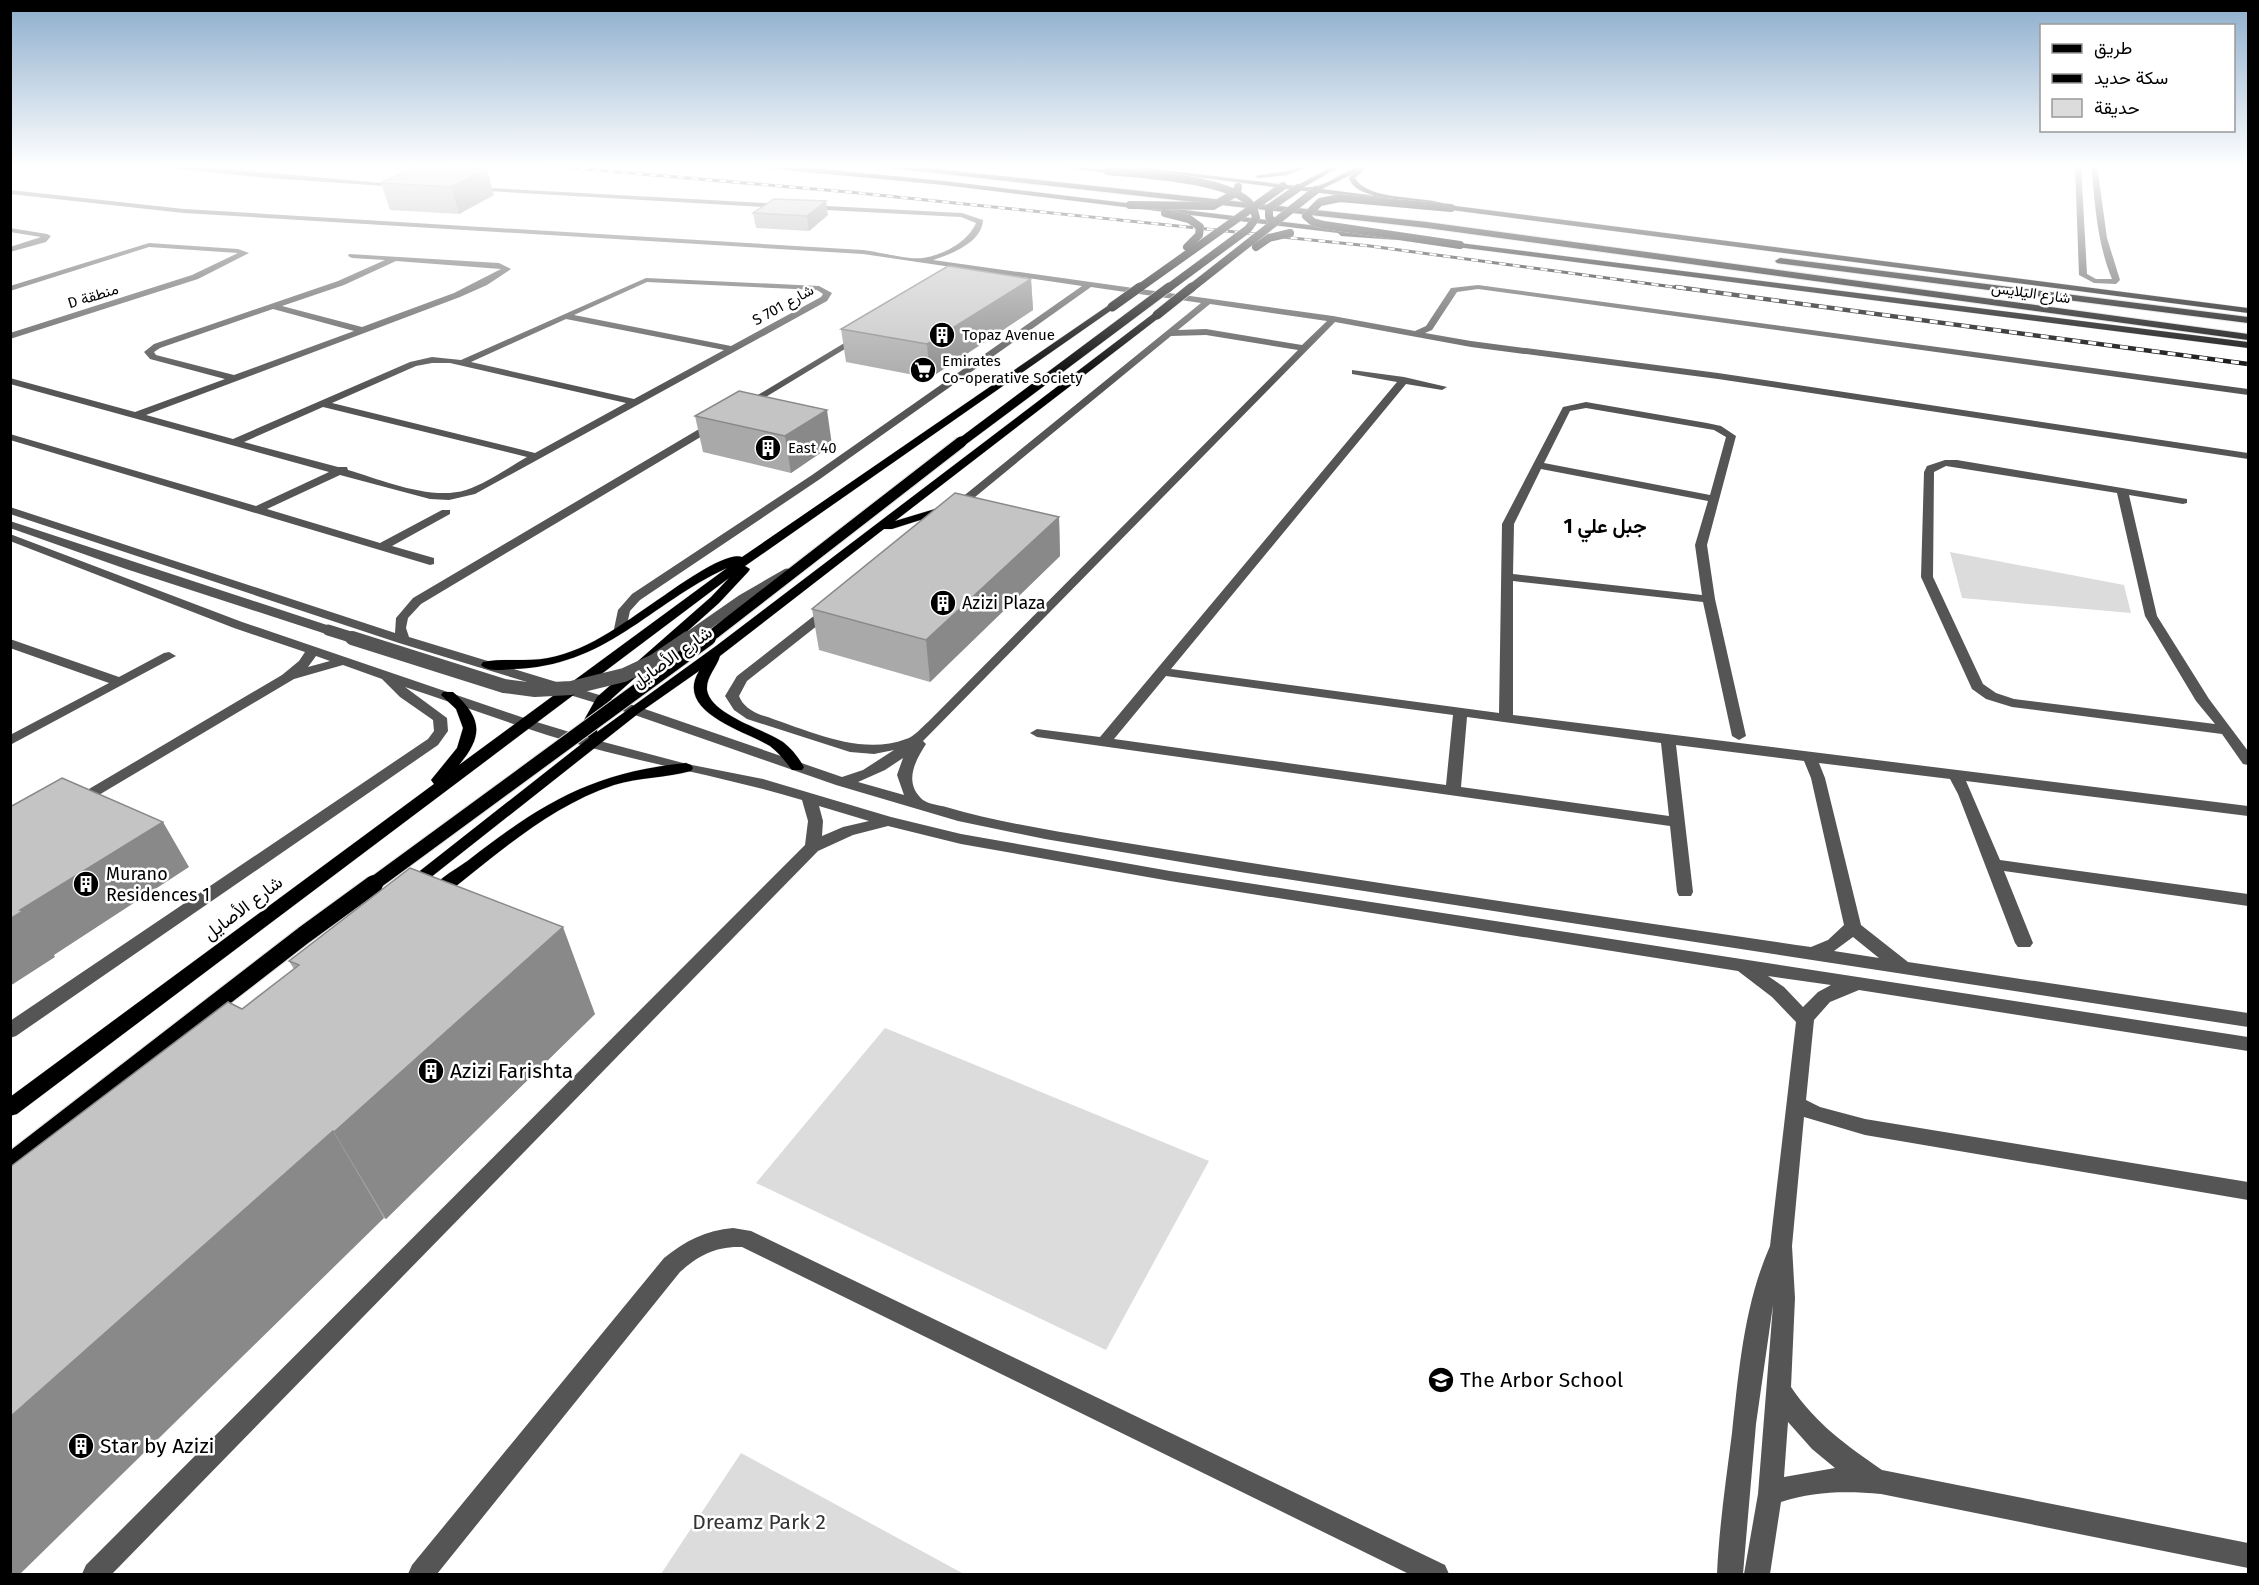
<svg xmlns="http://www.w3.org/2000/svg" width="2259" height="1585" font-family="'Fira Sans',Vazirmatn,sans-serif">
  <rect width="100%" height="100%" fill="#fff"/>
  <g fill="#dcdcdc">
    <polygon points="1950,552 2124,585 2131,613 1962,598"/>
    <polygon points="885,1028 1209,1161 1106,1350 756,1183"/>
    <polygon points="741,1453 964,1574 661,1574"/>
  </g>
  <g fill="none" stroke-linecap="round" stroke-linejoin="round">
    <g stroke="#dbdbdb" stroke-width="1">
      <g id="major">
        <polygon points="733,165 782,165 944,181 1351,230 1354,233 1398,236 1402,238 1398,240 1341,236 1338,233 944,185"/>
        <polygon points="1048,165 1068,165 1111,171 1108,173"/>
        <path d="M1104,165H1121L1296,186L1335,165H1343L1304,187C1328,190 1346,165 1369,165L1355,178C1369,202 1425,195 1448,205L2248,308V313L1436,208L1433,205L1386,198L1383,201ZM1353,174L1349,178C1352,189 1366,193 1376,196L1322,189Z"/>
        <polygon points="1305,165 1314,165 1287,175 1258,178 1255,176 1286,171"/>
        <polygon points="1444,241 2248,342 2248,348 1441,245 1441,241"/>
        <path d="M1109,305L1116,307L745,566L750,569L748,572L719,603L608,702L598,720L597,732L716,646L1154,313H1160V317L895,521L948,505L952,506V510L892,529H884L720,656C717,667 706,677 707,690C711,715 764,729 783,742C792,749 798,757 804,767L802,770H792C785,761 779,753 770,746C745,731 674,712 699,671L639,713L416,889H404L402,885L589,738L583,734L584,720L597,697L711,597L729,578L17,1114L10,1116V1097L434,784L431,780L457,748L463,728L456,709L441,695L443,692H453C482,718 484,735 459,765L727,568C649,604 606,667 512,669C503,670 488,672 481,665L483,662C502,658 527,662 548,658C591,650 629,619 665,595C679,585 727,551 742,557Z"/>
        <path d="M686,763L691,765L693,768L691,771C666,778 639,777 614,785C548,807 495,856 441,898H429L427,894C435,880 457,869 470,859C542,803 594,772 686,763Z"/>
      </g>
    </g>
    <g stroke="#dbdbdb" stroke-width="2">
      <g id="highway">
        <polygon points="877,165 901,165 1427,222 2248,334 2248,340 1427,228 881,167"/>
        <polygon points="1780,258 2248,317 2248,323 1777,263 1775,261"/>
      </g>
    </g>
    <g fill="#555" fill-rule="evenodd">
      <polygon points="137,165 181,165 403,185 400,187 268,178"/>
      <path d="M2075,165H2081L2087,274L2096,279H2112C2097,243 2095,204 2091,165H2097L2107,238L2120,280L2116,284L2094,283L2079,275Z"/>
      <polygon points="472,187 783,204 787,206 783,208 470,190"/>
      <path d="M10,190L184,209L863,250C880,252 908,260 923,258C943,255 968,242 976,223L961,217L807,209L803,207L807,205L962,213L983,220C982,242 952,254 933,260L1333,316L1415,331L1426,326L1451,288L1478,285L2248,389V395L1478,289L1457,292L1432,330L1425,333L1471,341L1718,373L2248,453V459L1718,379L1471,347L1335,322L923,741L926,744C915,761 903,783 923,800C928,804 939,805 946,807C997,822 1050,830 1102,839C1338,878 1574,912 1811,947L1828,940L1844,925L1811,778L1804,761L1676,745L1693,892L1691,896H1679L1677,892L1670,826L1037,737L1030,733L1037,729L1100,737L1397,382L1352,374V370L1404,377L1447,387L1442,390L1406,384L1171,669L1499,713L1502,524L1563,407L1586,402L1707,423L1721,426L1736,436L1707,545L1715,599L1746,736L1739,740L1732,736L1703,602L1513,581V715L2248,806V816L1966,781L2000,860L2248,894V906L2004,871L2033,943L2030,947H2018L2015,943L1958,794L1950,779L1819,763L1825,778L1861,925L1908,962L2248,1013V1027L1240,872L1045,839L958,821L836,785L629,713L399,643L10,514V507L395,633L396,618L413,598L711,422H719V426L421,604L408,618L406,628L409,637L639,707L842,777L863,770L894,750L874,754L850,752L747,719L734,710L725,696L737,676L824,608H832L834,611L832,614L747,681L739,696C743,706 751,711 761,715C806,729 859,757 906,739C914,737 922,727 928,722L1298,350L1206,335L1171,336L958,511H950V507L1201,303L1091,287L820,479L640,600L630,611L626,629L620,633L614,629L618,610L632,594L812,475L1082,286L863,254L184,213L10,194ZM1210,304L1327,321L1302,345L1206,329L1178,330ZM1586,408L1714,430L1726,437L1710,495L1544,463L1570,411ZM1541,469L1708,501L1695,545L1702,595L1513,574L1514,524ZM1166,676L1453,715L1446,785L1114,739ZM1467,717L1661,743L1669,816L1461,787ZM903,758L897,775L904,795L858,782L885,770ZM1853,937L1879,958L1834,951Z"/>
      <polygon points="10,228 47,234 51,236 46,242 10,252 10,247 41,237 10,232"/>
      <polygon points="149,243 238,249 249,253 198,279 10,339 10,333 192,275 238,253 149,247 10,291 10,286"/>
      <path d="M349,254L499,263L511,269L487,285L460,297L146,415L233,439L410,362L432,357L461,360L646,278L819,286L832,293L827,301L475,494L449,500L430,499L340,475L267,509L380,543L442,510H450V514L392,546L434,558V564L430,565L10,440V434L256,506L329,472L10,384V378L135,412L225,379L150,359L144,352L154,344L338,281L385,260L352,258L348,256ZM396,261L501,269L454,293L362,327L282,306L344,285ZM647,282L817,290L823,294L821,297L731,346L574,315ZM273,309L354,331L234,375L156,355L154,352L160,348ZM566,319L724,350L634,399L471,362ZM432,363H450L626,403L535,453L332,403L416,366ZM323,407L527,457C508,468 487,483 466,490C431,501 382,480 348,470L347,467H338L244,442Z"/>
      <polygon points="856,336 863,338 749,407 741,405"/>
      <path d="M1945,460H1957L2187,499V503L2183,504L2129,495L2157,616L2209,699L2248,751V765L2243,764L2222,734L2012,707L1986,699L1972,689L1921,577L1924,472L1927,466ZM1946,466L2117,493L2145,616L2196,701L2215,724L2014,699L1996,693L1983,684L1933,577L1934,472Z"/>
      <polygon points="10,521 333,627 334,630 328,634 323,633 126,569 10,528"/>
      <path d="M10,534L242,622L530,720L596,740L687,764L763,779L891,817L961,834L1170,871L2248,1037V1051L1859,990L1830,1002L1814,1020L1806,1100L1820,1107L1865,1119L2248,1182V1200L1865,1135L1804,1117L1792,1246L1795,1298L1791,1387C1817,1425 1845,1444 1882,1470L2248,1543V1568L1881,1494C1847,1491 1814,1491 1781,1502L1770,1574H1744L1758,1494L1773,1305L1756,1424L1743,1574H1717C1719,1528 1726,1480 1732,1433C1739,1370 1744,1305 1770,1246L1796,1022L1772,997L1738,971L1170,881L961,844L888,826L853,835L818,851L112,1574H82L86,1565L805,845L808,821L802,800C732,779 659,766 588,747C526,730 466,707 405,687L447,718L448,731L438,745L16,1036L10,1038V1021L428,739L434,731L433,720L400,697L382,679L343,665L294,679L82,805H72L69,802L72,799L282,675L299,661L305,652L234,628L10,541ZM316,656L330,661L308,667ZM819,806L869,821L843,827L822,836L823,821ZM1768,976L1831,985L1818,992L1803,1007L1784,987ZM1788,1422L1812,1449L1835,1468L1784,1477Z"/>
      <polygon points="10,639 119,677 164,653 169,652 176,656 10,745 10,735 109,683 10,648"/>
      <path d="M733,1228L751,1231L1445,1565L1449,1574H1409L742,1247C716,1246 699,1255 680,1272L437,1574H408L412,1565L664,1258C685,1241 706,1230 733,1228Z"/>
    </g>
    <use href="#major" fill="#000" fill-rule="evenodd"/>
    <use href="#highway" fill="#000" fill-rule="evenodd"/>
    <g stroke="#000" stroke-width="3">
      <polyline id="rail-far1" points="538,165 849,192 1370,246 1688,289"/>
    </g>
    <g stroke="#000" stroke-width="4.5">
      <polyline id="rail" points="1676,287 2248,364"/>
    </g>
    <use href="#rail-far1" stroke="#fff" stroke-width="2" stroke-dasharray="7" stroke-linecap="butt"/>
    <use href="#rail" stroke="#fff" stroke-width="3" stroke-dasharray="8" stroke-linecap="butt"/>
    <g stroke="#dbdbdb" stroke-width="8" stroke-linecap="butt">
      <g id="major-bridge-far4">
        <path d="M1108,171C1140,174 1232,179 1251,205C1254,208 1255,214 1256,218L1248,229L1167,289"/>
        <polyline points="1130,205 1213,206 1237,192 1238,187"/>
        <polyline points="1451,208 1340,198 1320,202 1306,216 1313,222 1324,225 1460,245"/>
        <polyline points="1165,213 1189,219 1200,227 1199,235 1187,247"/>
        <polyline points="1274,223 1269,217 1269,208 1298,188"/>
        <polyline points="1256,247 1269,238 1290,233"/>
        <polyline points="1138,289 1283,186"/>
        <polyline points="1190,289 1316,190"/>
      </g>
    </g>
    <g stroke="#dbdbdb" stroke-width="10" stroke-linecap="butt">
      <g id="major-bridge-far3">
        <polyline points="1112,307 1140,287"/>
        <polyline points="1157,315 1192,287"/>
        <polyline points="959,444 1169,287"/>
      </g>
    </g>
    <g stroke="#dbdbdb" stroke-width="13" stroke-linecap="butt">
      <polyline id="major-bridge-far2" points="707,639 961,442"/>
    </g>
    <g stroke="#dbdbdb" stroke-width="16" stroke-linecap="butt">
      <polyline id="major-bridge-far1" points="372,885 709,638"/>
    </g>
    <g stroke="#dbdbdb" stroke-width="20" stroke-linecap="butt">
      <polyline id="major-bridge" points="10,1162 304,935 374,884"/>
    </g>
    <g stroke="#555" stroke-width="11">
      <polyline points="328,630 357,639"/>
      <polyline points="686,639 742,600 787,574"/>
    </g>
    <polyline stroke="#555" stroke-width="14" points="352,638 504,686 535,690 571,688 624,675 654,661 688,638"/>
    <use href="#major-bridge-far4" stroke="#000" stroke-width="8"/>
    <use href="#major-bridge-far3" stroke="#000" stroke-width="9"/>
    <use href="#major-bridge-far2" stroke="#000" stroke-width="11"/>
    <use href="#major-bridge-far1" stroke="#000" stroke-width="14"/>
    <use href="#major-bridge" stroke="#000" stroke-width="18"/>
  </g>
  <g fill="#a9a9a9">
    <polygon points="419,165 494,195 459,214 390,210 381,183"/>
    <polygon points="753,213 828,215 809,231 756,228"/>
    <polygon points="1031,279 1033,310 930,378 846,362 841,329"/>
    <polygon points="695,416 832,445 791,473 703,452"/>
    <polygon points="1059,517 1060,556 930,682 819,650 812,609"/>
    <polygon points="289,961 595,1014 386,1219 384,1218 242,1009 294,969"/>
  </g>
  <g fill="#898989">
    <polygon points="487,169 494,195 459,214 451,187"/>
    <polygon points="826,201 828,215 809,231 807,216"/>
    <polygon points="1031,279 1033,310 930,378 927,344"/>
    <polygon points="827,410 832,445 791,473 785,436"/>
    <polygon points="1059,517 1060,556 930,682 926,640"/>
    <polygon points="163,822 189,867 54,955 55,957 10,986 10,919 20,910"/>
    <polygon points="563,927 595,1014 386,1219 334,1132"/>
    <polygon points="333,1131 384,1218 19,1575 10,1575 10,1417"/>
  </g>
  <g fill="#c4c4c4" stroke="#898989" stroke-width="1.5">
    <polygon points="419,165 487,169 451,187 381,183"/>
    <polygon points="774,199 826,201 807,216 753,213"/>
    <polygon points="948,266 1031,279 927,344 841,329"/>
    <polygon points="739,391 827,410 785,436 695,416"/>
    <polygon points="955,493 1059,517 926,640 812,609"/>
    <polygon points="62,778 163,822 20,910 23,911 10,919 10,807"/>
    <polygon points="410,868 563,927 334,1132 333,1131 10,1417 10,1167 228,1002 242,1009 299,965 289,961"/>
  </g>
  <linearGradient id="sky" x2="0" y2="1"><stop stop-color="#8cadcc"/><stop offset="0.43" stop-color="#fff"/><stop offset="1" stop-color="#fff" stop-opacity="0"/></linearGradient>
  <rect width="2259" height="387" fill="url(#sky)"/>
  <defs>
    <g id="building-disc" transform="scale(1.35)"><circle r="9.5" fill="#000" stroke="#fff"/><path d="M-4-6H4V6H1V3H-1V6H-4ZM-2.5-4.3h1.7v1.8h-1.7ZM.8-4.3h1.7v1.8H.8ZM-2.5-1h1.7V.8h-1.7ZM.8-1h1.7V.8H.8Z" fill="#fff"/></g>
    <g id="supermarket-disc" transform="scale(1.35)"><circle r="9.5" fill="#000" stroke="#fff"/><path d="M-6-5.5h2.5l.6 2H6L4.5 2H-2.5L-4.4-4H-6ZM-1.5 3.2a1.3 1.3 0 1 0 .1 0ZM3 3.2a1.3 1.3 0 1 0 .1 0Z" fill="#fff"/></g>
    <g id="school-disc" transform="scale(1.35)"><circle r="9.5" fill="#000" stroke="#fff"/><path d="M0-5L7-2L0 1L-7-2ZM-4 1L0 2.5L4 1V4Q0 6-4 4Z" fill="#fff"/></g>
  </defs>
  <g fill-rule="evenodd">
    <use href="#building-disc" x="942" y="335"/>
    <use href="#supermarket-disc" x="923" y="370"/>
    <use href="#building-disc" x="768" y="448"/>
    <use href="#building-disc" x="943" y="603"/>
    <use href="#building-disc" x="86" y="884"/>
    <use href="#building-disc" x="431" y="1071"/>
    <use href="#school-disc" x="1441" y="1380"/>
    <use href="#building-disc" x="81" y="1446"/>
  </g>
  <g text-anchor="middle" stroke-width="5" stroke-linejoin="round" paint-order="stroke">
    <g font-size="15" fill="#000" stroke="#fff">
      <text transform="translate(2031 293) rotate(8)" y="5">شارع اليلايس</text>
      <text transform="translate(93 296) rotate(-17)" y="5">D منطقة</text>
      <text transform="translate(783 305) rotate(-29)" y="5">S 701 شارع</text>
    </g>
    <g font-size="15" fill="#000" stroke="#fff" text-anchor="start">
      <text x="962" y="340">Topaz Avenue</text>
      <text x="942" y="366">Emirates<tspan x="942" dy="17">Co-operative Society</tspan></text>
      <text x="788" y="453">East 40</text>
    </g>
    <g font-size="18" fill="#000" stroke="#fff" text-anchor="start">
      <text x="962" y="609">Azizi Plaza</text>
      <text x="106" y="880">Murano<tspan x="106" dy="21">Residences 1</tspan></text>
    </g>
    <g font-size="18" fill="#000" stroke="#fff">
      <text transform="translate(672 657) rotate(-35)" y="6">شارع الأصايل</text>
      <text transform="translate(243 908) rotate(-37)" y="6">شارع الأصايل</text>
    </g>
    <g font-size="20" font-weight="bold" fill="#000" stroke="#fff">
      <text x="1605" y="533">جبل علي 1</text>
    </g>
    <g font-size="21" fill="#000" stroke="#fff" text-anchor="start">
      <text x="450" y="1078">Azizi Farishta</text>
      <text x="1460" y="1387">The Arbor School</text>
      <text x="100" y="1453">Star by Azizi</text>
    </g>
    <g font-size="21" fill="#333" stroke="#fff">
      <text x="759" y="1529">Dreamz Park 2</text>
    </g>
  </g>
  <rect width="2259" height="1585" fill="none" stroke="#000000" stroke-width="24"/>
  <rect x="2040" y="24" width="195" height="108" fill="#ffffff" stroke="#999999" stroke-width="1.5"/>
  <rect x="2052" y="44" width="30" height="9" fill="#000000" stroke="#999999" stroke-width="1.5"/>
  <text x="2094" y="54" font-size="18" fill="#000000">طريق</text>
  <rect x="2052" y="74" width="30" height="9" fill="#000000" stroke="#999999" stroke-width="1.5"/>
  <text x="2094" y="84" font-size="18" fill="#000000">سكة حديد</text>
  <rect x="2052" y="99" width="30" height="18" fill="#dcdcdc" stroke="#999999" stroke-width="1.5"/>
  <text x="2094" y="114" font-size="18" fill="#000000">حديقة</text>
</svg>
